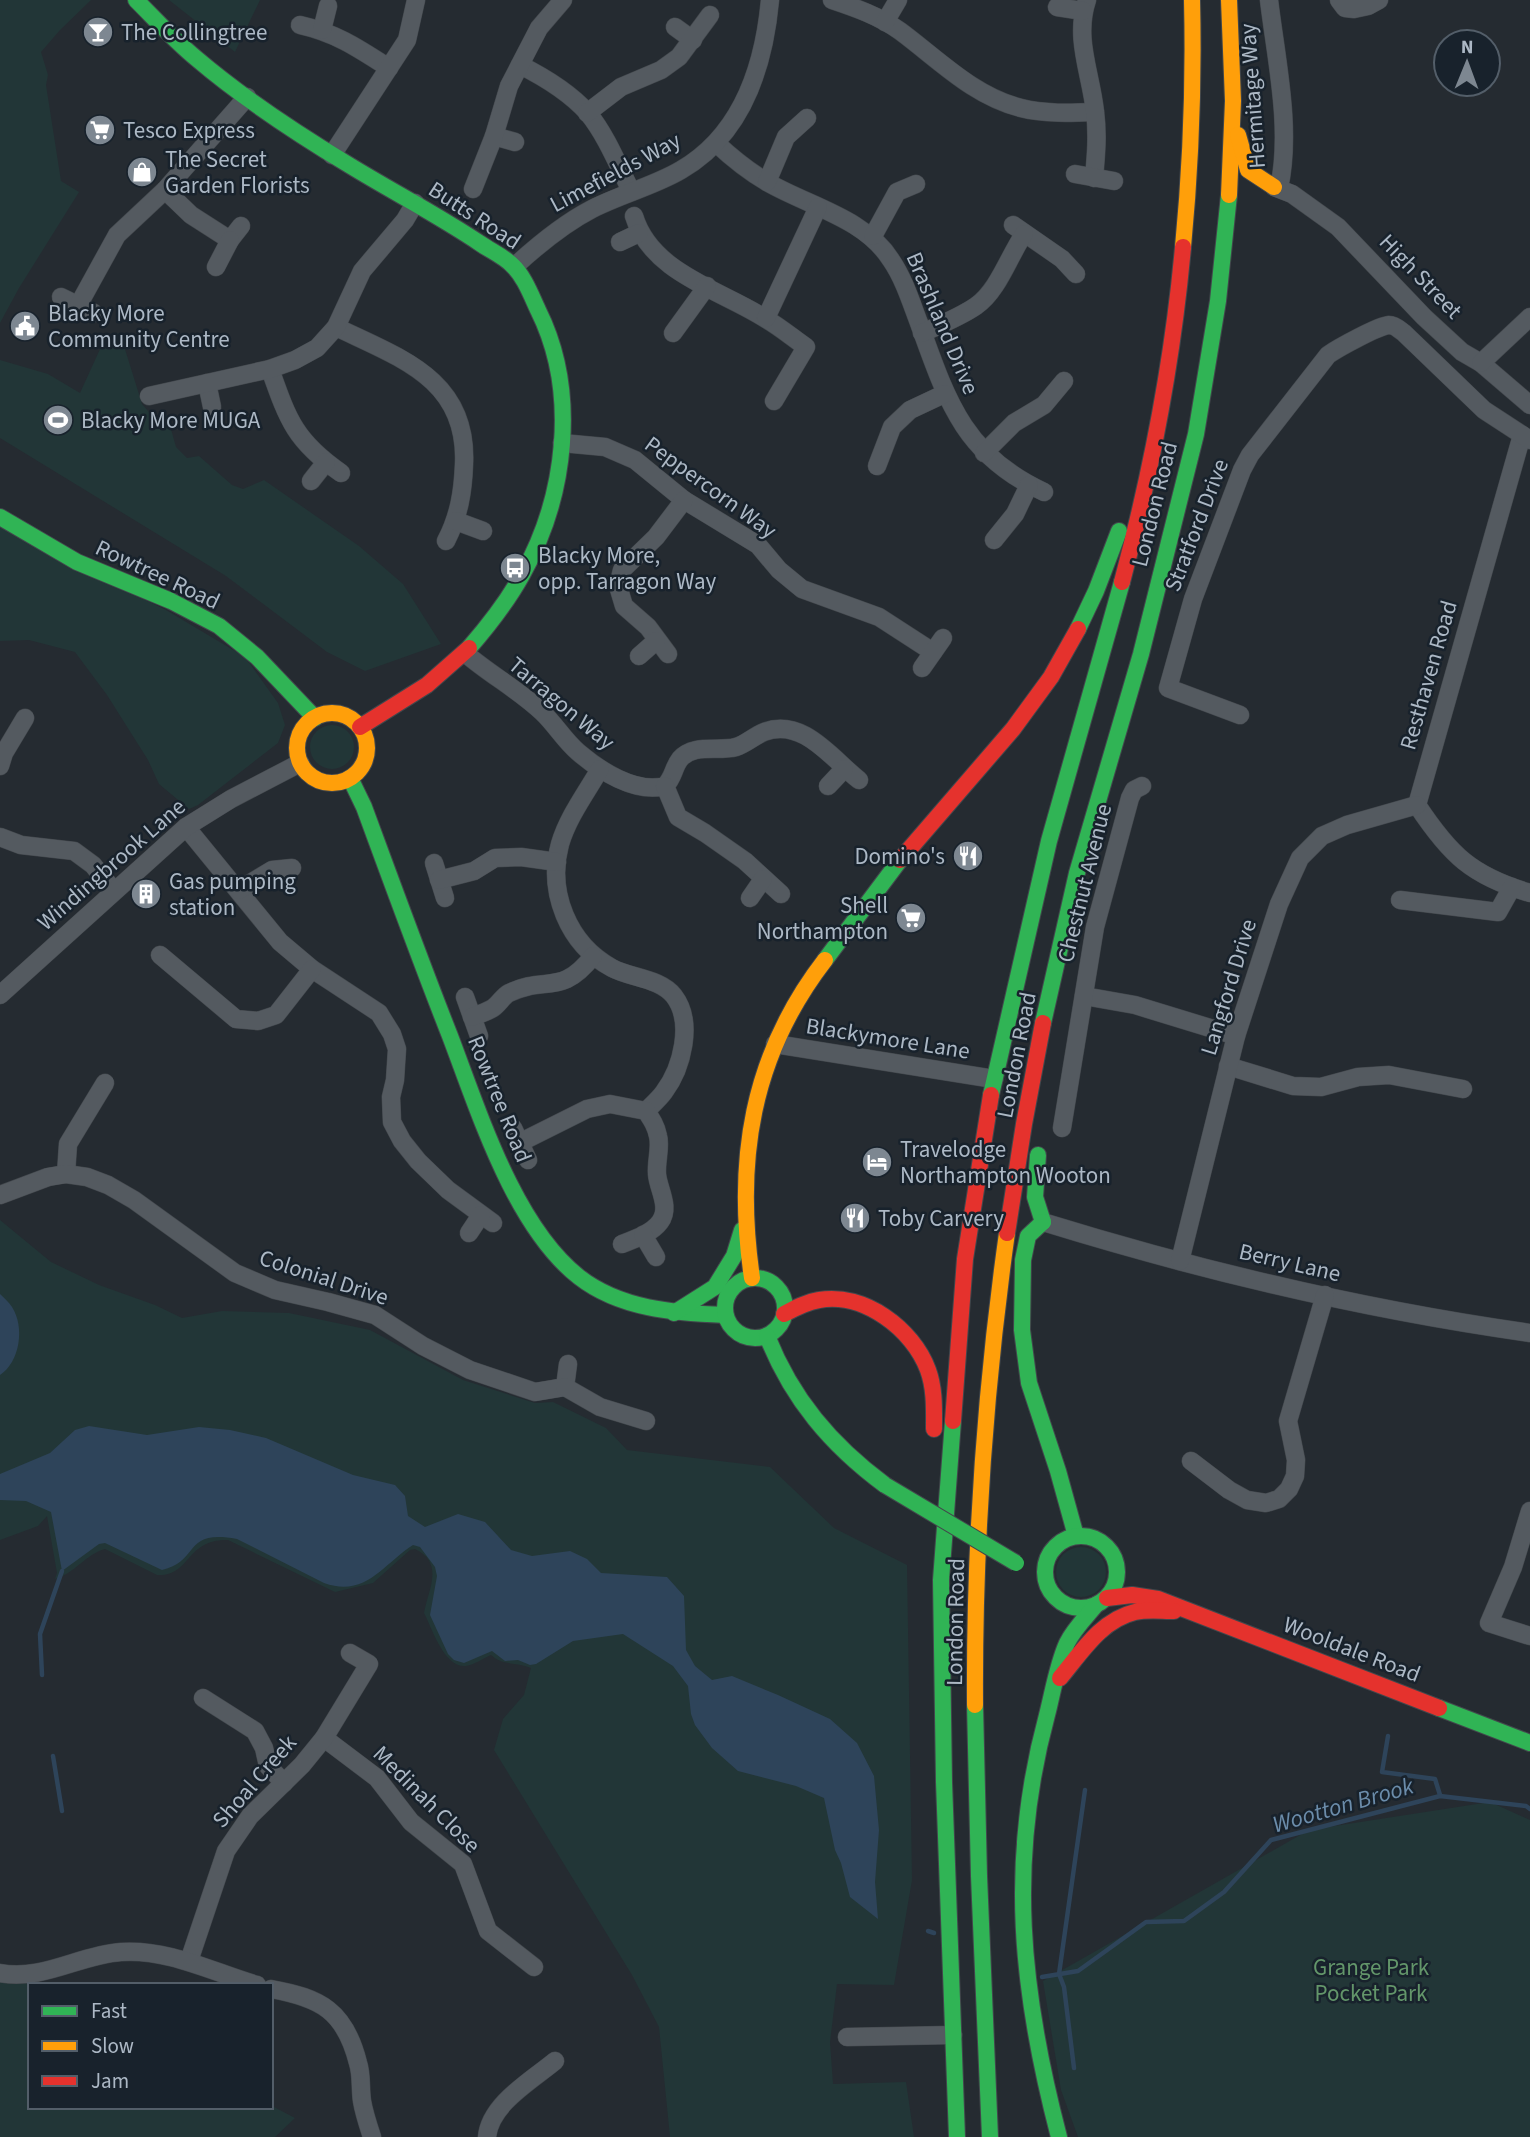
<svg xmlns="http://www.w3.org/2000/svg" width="1530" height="2137" font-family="'Source Sans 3',sans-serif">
  <rect width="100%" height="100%" fill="#252b31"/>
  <g fill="#223637">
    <polygon points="0,0 91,0 60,30 41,52 48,75 46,85 61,181 79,192 19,288 0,323"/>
    <polygon points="169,0 260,0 235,52"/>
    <polygon points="120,333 142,404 153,417 167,415 176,447 187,458 199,456 232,485 243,489 264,480 359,546 403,584 441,644 365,671 327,652 226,576 0,438 0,360 48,374 80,393 106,336"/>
    <polygon points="0,527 166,610 245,657 278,703 285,725 278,743 198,805 189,809 159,784 148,760 107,695 75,652 29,640 0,641"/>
    <circle cx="332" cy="747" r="22"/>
    <path d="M0,1220L51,1262L99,1285L155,1305L182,1318L222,1311L289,1313L370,1330L463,1380L535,1403L553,1402L606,1428L627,1450L770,1467L834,1528L907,1565L912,1880L894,1985L837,1984L830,2042L833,2084L906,2082L914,2137H670L659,2027L632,1975L494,1750L503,1719L524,1695L531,1668C517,1662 503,1666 491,1655C484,1658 474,1665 466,1666C444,1668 432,1628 424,1613C428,1590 445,1563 415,1549L410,1550L373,1583L335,1592L228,1540C185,1539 191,1577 157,1575L105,1549C86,1554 74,1574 55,1579L57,1573L47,1516L38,1526L0,1540Z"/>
    <circle cx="1081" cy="1572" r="25"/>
    <polygon points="1490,1802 1530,1820 1530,2137 1078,2137 1061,2090 1043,1981 1309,1830"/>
    <polygon points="0,1981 42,1983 30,1985 30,2107 271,2107 271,2098 274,2107 295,2118 275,2137 0,2137"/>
  </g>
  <g fill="#2e445a">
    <path d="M0,1294C4,1298 9,1302 12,1307C25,1327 20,1362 0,1375Z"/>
    <path d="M89,1426L147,1435L199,1427L230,1430L266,1438L353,1475L395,1485L405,1496L408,1516L425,1527L458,1514L485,1522L511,1550L532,1556L570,1551L587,1559L601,1573L667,1577L684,1596L686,1650L695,1666L712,1680L732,1676L778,1695L830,1719L857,1743L874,1776L879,1830L875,1882L878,1919L850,1897L841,1863L835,1850L824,1798L796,1786L738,1771L712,1748L695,1725L691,1714L688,1686L673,1666L623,1634L573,1641L536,1664L530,1665L518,1660L505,1661L492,1651L464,1663L454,1660L448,1654L430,1615L437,1576L435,1567L420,1547L413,1545C383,1564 366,1598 324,1583L237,1539C182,1529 201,1561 162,1570L105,1543L99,1544L62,1571L51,1512L26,1501L0,1500V1474L50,1453L75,1430Z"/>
  </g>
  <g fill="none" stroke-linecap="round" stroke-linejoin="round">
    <g stroke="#2e445a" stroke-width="4.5">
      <polyline points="42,1675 40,1634 62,1571"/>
      <polyline points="1388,1736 1382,1772 1435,1779 1440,1795"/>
      <polyline points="53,1756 62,1811"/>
      <polyline points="928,1931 934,1933"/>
      <polyline points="1042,1977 1078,1971 1146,1922 1184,1921 1224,1892 1271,1840 1440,1796 1526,1806 1530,1809"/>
      <polyline points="1074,2068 1064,1987 1059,1974 1085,1790"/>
    </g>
    <g stroke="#42474c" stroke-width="19">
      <g id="street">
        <path d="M832,0C856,8 879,16 900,31C938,59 973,96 1021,108C1045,114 1070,113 1095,112"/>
        <path d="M1087,0C1074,39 1091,73 1095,112C1098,134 1096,156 1094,178"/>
        <path d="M1269,0C1276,59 1292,129 1279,188"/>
        <polyline points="1339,0 1345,8 1354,9 1368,6 1379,0"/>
        <polyline points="1057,7 1083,11"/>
        <polyline points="885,22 898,0"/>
        <path d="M300,25C336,33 358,48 389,68"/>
        <polyline points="675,27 693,40"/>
        <polyline points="322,30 328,6"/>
        <path d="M520,65C544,77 570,93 588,113C606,135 618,165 631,191"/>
        <polyline points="587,113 621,87 661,70 679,57 710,15"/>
        <polyline points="494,136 515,142"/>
        <path d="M716,143C732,158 748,171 767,182C808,206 865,218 891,260C904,279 911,302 919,323C947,401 964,455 1044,492"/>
        <polyline points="332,155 407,40 416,0"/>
        <polyline points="1075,174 1114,181"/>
        <polyline points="767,182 786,137 807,118"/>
        <polyline points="1274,187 1292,194 1338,227 1424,317 1462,352 1481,363 1530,405"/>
        <polyline points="473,189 494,136 509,86 539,28 563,0"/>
        <polyline points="165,190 191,215 230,240 241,226"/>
        <path d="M634,216C651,273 721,290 766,319C780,327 793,338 806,347L774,401"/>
        <polyline points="1013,225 1062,259 1076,274"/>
        <polyline points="873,236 897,192 916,184"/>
        <polyline points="620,242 639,233"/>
        <path d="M515,266C539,244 563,224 592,209C621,194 654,186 681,170C743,134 764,66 770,0"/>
        <polyline points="216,267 230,240"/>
        <polyline points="61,297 94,313"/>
        <polyline points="79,304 117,235 165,190 247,97"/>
        <polyline points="766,318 818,207"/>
        <path d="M336,327C400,358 468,379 464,464C463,492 459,516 446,541"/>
        <polyline points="673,333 707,286"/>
        <path d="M922,333C940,325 960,317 976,306C998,291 1009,256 1024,234"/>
        <polyline points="1481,363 1530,317"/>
        <path d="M270,369C288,420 295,441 341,473"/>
        <polyline points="207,383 212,407"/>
        <polyline points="149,396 270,369 295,360 317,348 336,327 362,271 405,220 415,203"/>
        <path d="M1522,435L1417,805C1450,855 1472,876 1530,893"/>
        <polyline points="562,443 605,447 635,460 684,500 758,545 779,570 802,589 879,617 933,652"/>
        <polyline points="984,453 1014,423 1044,405 1064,381"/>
        <polyline points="877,466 892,427 910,410 944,394"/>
        <polyline points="311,481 326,462"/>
        <polyline points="456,521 483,531"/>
        <polyline points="994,540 1015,514 1029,485"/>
        <path d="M465,653C489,674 519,690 542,712C555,724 564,740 578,752C599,770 635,794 665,786C674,777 673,768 680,759C694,743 718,752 736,747C746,744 754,736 764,732C803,717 832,759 859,780"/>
        <polyline points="668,654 648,627 624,606 618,586 622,570 656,537 684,500"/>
        <polyline points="639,656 656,641"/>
        <polyline points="922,668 943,638"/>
        <path d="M1240,715L1168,688L1193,599L1242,470L1250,455L1328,355C1338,348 1378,326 1389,325C1395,325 1400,330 1404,333L1484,410L1530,440"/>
        <polyline points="0,766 4,753 25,718"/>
        <path d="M600,769C586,793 568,817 560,844C547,892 568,944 612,968C630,978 660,978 674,996C694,1022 682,1068 664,1092C659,1099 652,1105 646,1111"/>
        <polyline points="665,786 678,817 705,833 745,861 781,894"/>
        <polyline points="828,786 844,769"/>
        <polyline points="186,827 280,942 312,969 379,1013 392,1034 397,1049 395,1080 391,1097 392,1122 402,1141 418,1161 448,1190 493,1223"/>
        <polyline points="0,837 21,845 74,851 93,865 114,891"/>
        <polyline points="434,863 445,898"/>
        <polyline points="439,880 474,871 495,858 521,857 557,862"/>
        <polyline points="239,890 272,870 292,868"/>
        <polyline points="750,898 763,879"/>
        <polyline points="1400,900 1498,912 1512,887"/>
        <polyline points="160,955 236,1019 258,1021 276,1015 312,969"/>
        <polyline points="0,995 186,827 231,799 300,763"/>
        <polyline points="1084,996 1135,1005 1236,1036"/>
        <polyline points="465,997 479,1036"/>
        <path d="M472,1017C479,1014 487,1012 493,1008C499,1004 503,996 509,993C546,975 561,997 593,956"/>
        <polyline points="775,1044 994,1079"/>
        <polyline points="1228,1066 1293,1086 1321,1087 1358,1077 1389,1075 1463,1089"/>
        <polyline points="513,1128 528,1160"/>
        <polyline points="1062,1128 1095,927 1130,798 1134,790 1142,786"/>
        <path d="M521,1142L587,1109L610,1104L646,1111C652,1120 656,1126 658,1136C661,1147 656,1161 657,1174C658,1189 671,1207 660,1222C652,1233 635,1239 622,1244"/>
        <polyline points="66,1174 68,1144 105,1083"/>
        <polyline points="0,1195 48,1177 66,1174 87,1177 108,1185 134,1200 235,1273 275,1290 328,1302 375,1315 423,1346 470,1370 535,1392 565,1387 568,1364"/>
        <path d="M1043,1222C1202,1271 1366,1310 1530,1333"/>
        <polyline points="469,1233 481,1215"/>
        <polyline points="643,1235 656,1257"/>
        <polyline points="1180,1261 1236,1036 1279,904 1300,858 1322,836 1347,825 1417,805"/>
        <polyline points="565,1387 600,1407 646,1421"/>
        <polyline points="1191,1461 1229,1490 1247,1500 1266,1503 1279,1499 1289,1489 1295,1476 1296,1460 1288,1421 1325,1295"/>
        <polyline points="1530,1511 1513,1567 1489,1623 1530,1636"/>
        <polyline points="203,1698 255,1731 264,1748 268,1766 284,1783"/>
        <polyline points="324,1738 377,1778 411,1822 463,1864 488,1931 534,1967"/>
        <polyline points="189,1961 226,1851 250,1816 302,1765 324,1738 369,1664 350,1653"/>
        <path d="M0,1973C43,1981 79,1955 121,1952C170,1949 212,1972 257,1985"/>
        <path d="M271,1989C321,1998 345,2011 358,2063C362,2075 360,2088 362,2101C364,2113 368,2125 372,2137"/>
        <polyline points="847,2037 953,2035"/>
        <path d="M487,2137C490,2104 531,2081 555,2061"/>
      </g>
    </g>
    <g stroke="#42474c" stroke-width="18">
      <g id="fast">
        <path d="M136,0C156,20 175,41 197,59C244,99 296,133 349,165C393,192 438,215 481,244C491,251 503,256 512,265C524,276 531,295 538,310C579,392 566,497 522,575C507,602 489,625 469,648"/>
        <polyline points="0,517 77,562 171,601 219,626 257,657 315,718"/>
        <polyline points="1078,629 1096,591 1119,531"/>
        <path d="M350,778L364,807C392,883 420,960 450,1036C479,1112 514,1226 579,1277C620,1309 674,1313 725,1315"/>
        <polyline points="825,960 900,860"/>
        <polyline points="1043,1023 1077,873 1141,654 1196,434 1218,301 1229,195"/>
        <polyline points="991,1095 1049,841 1122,582"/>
        <polyline points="1038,1155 1035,1197 1043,1222"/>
        <polyline points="1043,1222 1028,1236 1023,1260 1022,1330 1029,1383 1058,1471 1076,1536"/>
        <circle cx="755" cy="1308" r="30"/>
        <polyline points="674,1313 715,1287 734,1256 742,1230"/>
        <path d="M767,1336C792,1399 831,1445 885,1485"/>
        <polyline points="953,1421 941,1580 944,1782 957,2137"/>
        <circle cx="1081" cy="1572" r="36"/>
        <polyline points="975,1705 979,1876 990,2137"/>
        <polyline points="1439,1708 1530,1743"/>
        <path d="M1059,2137C1021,1992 1007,1862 1047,1715C1053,1692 1057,1665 1067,1643C1074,1629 1086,1617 1096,1605"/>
      </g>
    </g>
    <g stroke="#42474c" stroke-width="18">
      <g id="slow">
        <polyline points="1229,0 1233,101 1229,195"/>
        <polyline points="1238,135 1248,170 1274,187"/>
        <path d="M1183,247C1191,164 1194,83 1192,0"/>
        <circle cx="332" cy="748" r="35"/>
        <path d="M752,1278C735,1161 751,1056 825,960"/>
        <path d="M975,1705C974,1547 985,1389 1007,1233"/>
      </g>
    </g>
    <g stroke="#42474c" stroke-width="18">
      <g id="jam">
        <path d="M1122,582C1151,473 1173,359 1183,247"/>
        <polyline points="360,727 427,685 469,648"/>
        <polyline points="900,860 1013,729 1051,677 1078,629"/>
        <polyline points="1007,1233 1024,1124 1043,1023"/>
        <path d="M784,1314C795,1308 806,1302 819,1300C864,1292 913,1329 928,1370C935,1389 934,1410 934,1429"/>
        <polyline points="953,1421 965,1259 991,1095"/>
        <polyline points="1107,1598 1132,1595 1158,1599 1439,1708"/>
        <path d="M1060,1678C1081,1653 1101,1620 1135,1612C1148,1609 1161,1611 1174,1611"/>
      </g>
    </g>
    <use href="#street" stroke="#545a60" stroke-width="18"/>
    <use href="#fast" stroke="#30b455" stroke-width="16"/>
    <use href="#slow" stroke="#ff9f0a" stroke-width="16"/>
    <use href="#jam" stroke="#e5322d" stroke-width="16"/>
    <g stroke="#42474c" stroke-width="18" stroke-linecap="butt">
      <polyline id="fast-bridge" points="885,1485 1016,1563"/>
    </g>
    <use href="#fast-bridge" stroke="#30b455" stroke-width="16"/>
  </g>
  <defs>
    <g id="bar-disc" transform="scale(1.575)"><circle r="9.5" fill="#7d8791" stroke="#18222c"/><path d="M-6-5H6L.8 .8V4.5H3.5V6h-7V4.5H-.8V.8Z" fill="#fff"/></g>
    <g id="supermarket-disc" transform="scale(1.575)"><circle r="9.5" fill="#7d8791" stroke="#18222c"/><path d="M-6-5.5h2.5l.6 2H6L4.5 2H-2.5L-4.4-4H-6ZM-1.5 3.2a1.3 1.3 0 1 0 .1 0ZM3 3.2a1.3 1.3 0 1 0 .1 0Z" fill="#fff"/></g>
    <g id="shop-disc" transform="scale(1.575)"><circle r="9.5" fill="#7d8791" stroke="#18222c"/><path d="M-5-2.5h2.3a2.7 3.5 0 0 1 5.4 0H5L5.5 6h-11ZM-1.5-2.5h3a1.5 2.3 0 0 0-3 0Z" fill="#fff"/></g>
    <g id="civic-disc" transform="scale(1.575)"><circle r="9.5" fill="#7d8791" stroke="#18222c"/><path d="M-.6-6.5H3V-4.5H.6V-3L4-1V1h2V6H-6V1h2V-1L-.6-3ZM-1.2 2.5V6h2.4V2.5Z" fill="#fff"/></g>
    <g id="stadium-disc" transform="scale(1.575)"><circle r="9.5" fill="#7d8791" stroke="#18222c"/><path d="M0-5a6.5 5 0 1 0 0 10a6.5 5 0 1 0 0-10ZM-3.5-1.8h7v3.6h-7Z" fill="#fff"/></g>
    <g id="bus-disc" transform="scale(1.575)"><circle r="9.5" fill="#7d8791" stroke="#18222c"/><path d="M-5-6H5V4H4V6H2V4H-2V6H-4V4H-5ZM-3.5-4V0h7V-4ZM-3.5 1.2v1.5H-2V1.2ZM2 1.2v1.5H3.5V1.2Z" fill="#fff"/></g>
    <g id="restaurant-disc" transform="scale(1.575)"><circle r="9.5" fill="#7d8791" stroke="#18222c"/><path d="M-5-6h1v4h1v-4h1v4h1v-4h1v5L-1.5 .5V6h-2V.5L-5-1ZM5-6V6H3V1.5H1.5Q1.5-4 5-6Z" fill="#fff"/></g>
    <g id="building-disc" transform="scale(1.575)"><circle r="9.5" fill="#7d8791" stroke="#18222c"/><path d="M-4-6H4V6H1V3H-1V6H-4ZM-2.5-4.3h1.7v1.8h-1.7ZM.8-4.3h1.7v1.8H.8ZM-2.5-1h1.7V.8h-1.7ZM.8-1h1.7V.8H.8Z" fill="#fff"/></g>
    <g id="hotel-disc" transform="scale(1.575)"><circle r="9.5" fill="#7d8791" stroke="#18222c"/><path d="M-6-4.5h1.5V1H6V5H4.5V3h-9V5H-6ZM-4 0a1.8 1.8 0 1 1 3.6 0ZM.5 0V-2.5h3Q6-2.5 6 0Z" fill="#fff"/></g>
  </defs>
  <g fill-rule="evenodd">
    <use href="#bar-disc" x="98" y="32"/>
    <use href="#supermarket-disc" x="100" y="130"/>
    <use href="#shop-disc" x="142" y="172"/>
    <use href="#civic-disc" x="25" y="326"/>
    <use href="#stadium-disc" x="58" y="420"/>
    <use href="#bus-disc" x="515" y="568"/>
    <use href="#restaurant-disc" x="968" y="856"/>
    <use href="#building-disc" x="146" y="894"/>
    <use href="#supermarket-disc" x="911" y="918"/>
    <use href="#hotel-disc" x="877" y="1162"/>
    <use href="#restaurant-disc" x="855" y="1218"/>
  </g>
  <g text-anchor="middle" stroke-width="5" stroke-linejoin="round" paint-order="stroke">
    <g font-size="23" fill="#acb8c5" stroke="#18222c" text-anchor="start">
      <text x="121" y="40">The Collingtree</text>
      <text x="123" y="138">Tesco Express</text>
      <text x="165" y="167">The Secret<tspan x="165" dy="26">Garden Florists</tspan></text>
      <text x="48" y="321">Blacky More<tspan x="48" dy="26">Community Centre</tspan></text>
      <text x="81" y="428">Blacky More MUGA</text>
      <text x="538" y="563">Blacky More,<tspan x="538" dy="26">opp. Tarragon Way</tspan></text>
      <text x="945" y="864" text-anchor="end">Domino's</text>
      <text x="169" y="889">Gas pumping<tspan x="169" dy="26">station</tspan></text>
      <text x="888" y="913" text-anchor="end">Shell<tspan x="888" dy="26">Northampton</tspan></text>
      <text x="900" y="1157">Travelodge<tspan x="900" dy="26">Northampton Wooton</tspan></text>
      <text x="878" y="1226">Toby Carvery</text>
    </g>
    <g font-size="23" fill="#acb8c5" stroke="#18222c">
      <text transform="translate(1252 96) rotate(-94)" y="8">Hermitage Way</text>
      <text transform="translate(615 172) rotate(-28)" y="8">Limefields Way</text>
      <text transform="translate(475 215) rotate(33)" y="8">Butts Road</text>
      <text transform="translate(1421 276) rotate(46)" y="8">High Street</text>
      <text transform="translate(943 323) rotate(67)" y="8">Brashland Drive</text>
      <text transform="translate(711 487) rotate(36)" y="8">Peppercorn Way</text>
      <text transform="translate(1154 504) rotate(-76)" y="8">London Road</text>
      <text transform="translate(1196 525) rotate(-69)" y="8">Stratford Drive</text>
      <text transform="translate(158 574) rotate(25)" y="8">Rowtree Road</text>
      <text transform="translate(1428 675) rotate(-74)" y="8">Resthaven Road</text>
      <text transform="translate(562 703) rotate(40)" y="8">Tarragon Way</text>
      <text transform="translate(111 864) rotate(-41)" y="8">Windingbrook Lane</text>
      <text transform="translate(1084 883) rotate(-76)" y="8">Chestnut Avenue</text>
      <text transform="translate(1228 987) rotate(-73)" y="8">Langford Drive</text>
      <text transform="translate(888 1038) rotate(9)" y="8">Blackymore Lane</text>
      <text transform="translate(1016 1055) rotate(-79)" y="8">London Road</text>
      <text transform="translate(500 1099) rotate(68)" y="8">Rowtree Road</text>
      <text transform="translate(1290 1262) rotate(13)" y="8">Berry Lane</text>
      <text transform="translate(324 1277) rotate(18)" y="8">Colonial Drive</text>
      <text transform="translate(955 1622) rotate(-89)" y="8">London Road</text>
      <text transform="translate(1352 1649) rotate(21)" y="8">Wooldale Road</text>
      <text transform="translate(254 1781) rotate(-49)" y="8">Shoal Creek</text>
      <text transform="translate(427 1799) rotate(45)" y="8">Medinah Close</text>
    </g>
    <g font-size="23" fill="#63966a" stroke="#18222c">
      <text x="1371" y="1975">Grange Park<tspan x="1371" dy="26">Pocket Park</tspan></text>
    </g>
    <g font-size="24" font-style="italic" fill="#6b8caa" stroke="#18222c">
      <text transform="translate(1343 1805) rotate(-16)" y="8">Wootton Brook</text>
    </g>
  </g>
  <rect x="28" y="1983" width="245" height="126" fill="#18222c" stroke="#535e69" stroke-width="2"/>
  <rect x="42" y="2006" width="35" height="10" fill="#30b455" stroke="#535e69" stroke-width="2"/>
  <text x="91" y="2018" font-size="21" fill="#acb8c5">Fast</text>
  <rect x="42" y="2041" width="35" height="10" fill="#ff9f0a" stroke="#535e69" stroke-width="2"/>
  <text x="91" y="2053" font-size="21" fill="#acb8c5">Slow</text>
  <rect x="42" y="2076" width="35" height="10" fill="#e5322d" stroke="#535e69" stroke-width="2"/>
  <text x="91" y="2088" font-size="21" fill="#acb8c5">Jam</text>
  <g transform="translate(1467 63) rotate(1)"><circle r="33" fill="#18222c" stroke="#535e69" stroke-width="2"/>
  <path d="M0-5L12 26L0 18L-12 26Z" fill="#7d8791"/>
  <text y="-10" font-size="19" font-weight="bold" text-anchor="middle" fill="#acb8c5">N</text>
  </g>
</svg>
